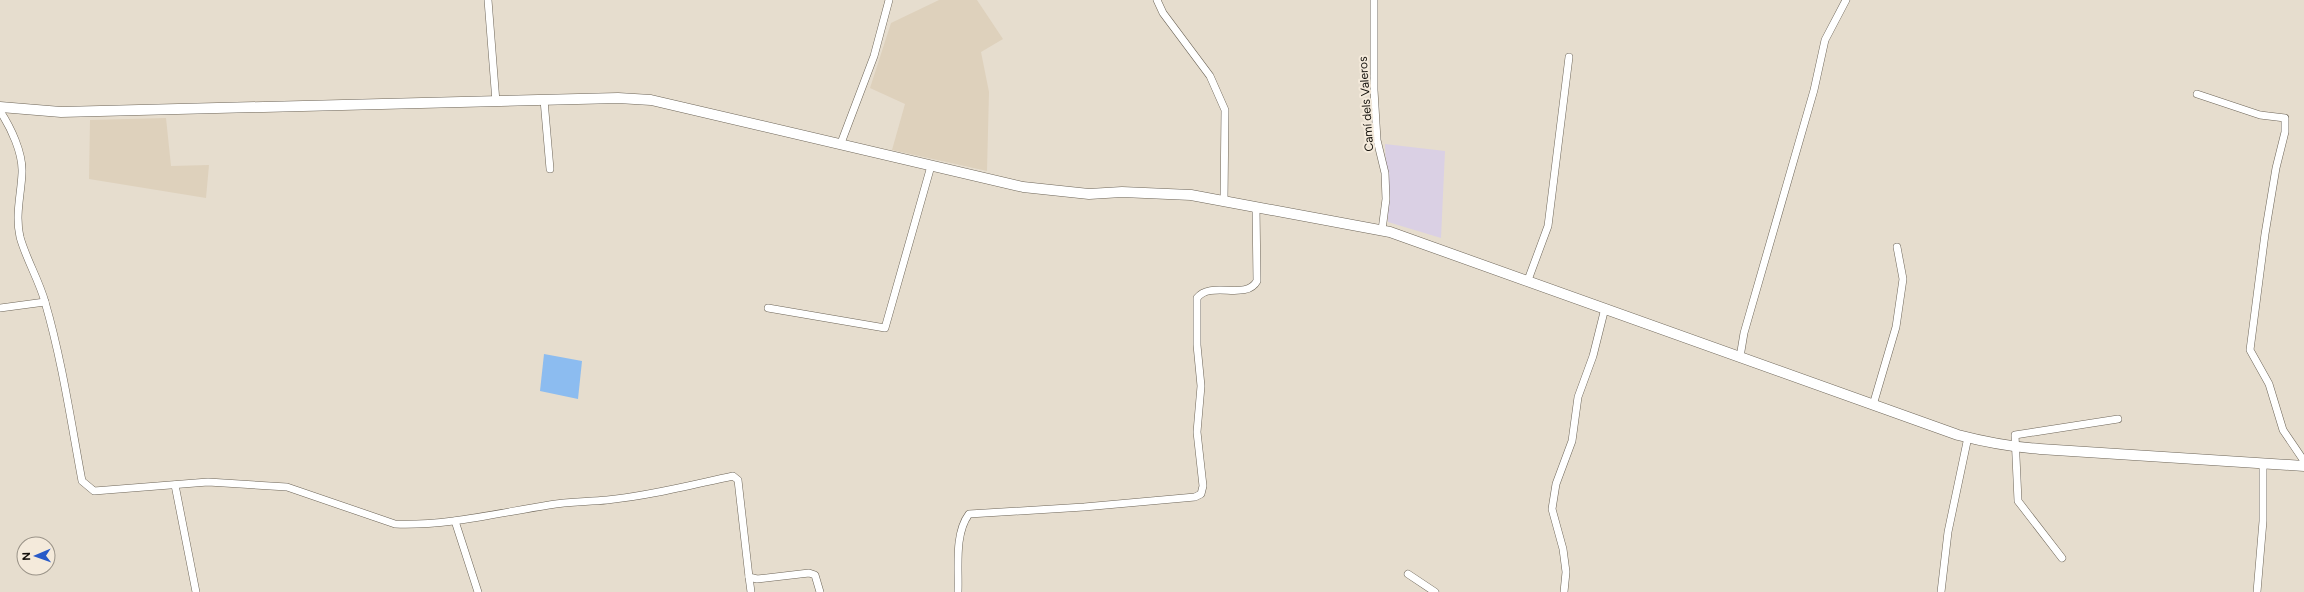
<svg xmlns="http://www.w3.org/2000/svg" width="2304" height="592" font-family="Figtree,sans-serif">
  <rect width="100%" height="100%" fill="#e6ddce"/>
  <polygon fill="#dad0e4" points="1385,144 1445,151 1441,238 1388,222"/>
  <g fill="#ded1bc">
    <polygon points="939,0 977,0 1003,39 981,52 989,92 987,171 892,150 905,104 870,88 891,23"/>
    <polygon points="166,118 171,166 209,165 206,198 89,179 90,120"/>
  </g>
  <polygon fill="#8cbcf0" points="544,354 582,361 578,399 540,391"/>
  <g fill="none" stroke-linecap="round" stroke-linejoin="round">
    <g stroke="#6d6558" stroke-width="8">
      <g id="minor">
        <polyline points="488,0 496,102"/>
        <polyline points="1157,0 1163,13 1210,76 1225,110 1224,201"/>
        <polyline points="1374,0 1374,90 1377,140 1385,173 1386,199 1382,230"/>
        <polyline points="2197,94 2260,115 2285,118 2285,132 2276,168 2265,234 2250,350 2269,384 2283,430 2304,461"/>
        <polyline points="544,100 550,169"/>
        <path d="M0,111C11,128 23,153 22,173C21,195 15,215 20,237C26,259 39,280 45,302C62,360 71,422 82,481L94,491L208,482L287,487L395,524C447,526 498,513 549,505C568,501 588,502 607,500C649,496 691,485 733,476L738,480L749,577L757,579L809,573L815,575L820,592"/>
        <polyline points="841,143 874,56 889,0"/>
        <polyline points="1528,280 1548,226 1569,57"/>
        <polyline points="0,308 45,302"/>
        <polyline points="768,308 885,328 931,166"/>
        <polyline points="1740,357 1744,333 1814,90 1825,40 1846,0"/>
        <polyline points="1873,405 1896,327 1903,279 1897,247"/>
        <polyline points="175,485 196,592"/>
        <polyline points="455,521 478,592"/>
        <polyline points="2062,558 2018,501 2015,435 2118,419"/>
        <polyline points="1408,574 1435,592"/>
        <polyline points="749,577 751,592"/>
        <path d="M958,592C959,568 954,534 969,514L1084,507L1195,497L1201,494L1203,486L1197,432L1201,386L1197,345V298C1211,280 1246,301 1257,281L1256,207"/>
        <polyline points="1564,592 1566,572 1563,549 1552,509 1556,484 1572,441 1578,397 1593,356 1605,308"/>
        <polyline points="1941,592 1948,532 1968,437"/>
        <polyline points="2257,592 2263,521 2263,463"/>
      </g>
    </g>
    <g stroke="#6d6558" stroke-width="11">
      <path id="secondary" d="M0,107L61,112L618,98L651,100L1023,187L1089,194L1122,192L1191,195L1390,232L1958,435C1985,442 2012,447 2040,449L2304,466"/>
    </g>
    <use href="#minor" stroke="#fff" stroke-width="7"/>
    <use href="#secondary" stroke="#fff" stroke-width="10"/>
  </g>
  <g text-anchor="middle" stroke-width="4" stroke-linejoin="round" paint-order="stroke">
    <g font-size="12" fill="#13100b" stroke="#f4eadb">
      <text transform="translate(1366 104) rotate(-94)" y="4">Camí dels Valeros</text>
    </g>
  </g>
  <g transform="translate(36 556) rotate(268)"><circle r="19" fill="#f4eadb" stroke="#9a9388"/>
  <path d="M0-3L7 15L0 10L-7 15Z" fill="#285ac8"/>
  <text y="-6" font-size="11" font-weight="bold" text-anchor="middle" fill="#13100b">N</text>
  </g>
</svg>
